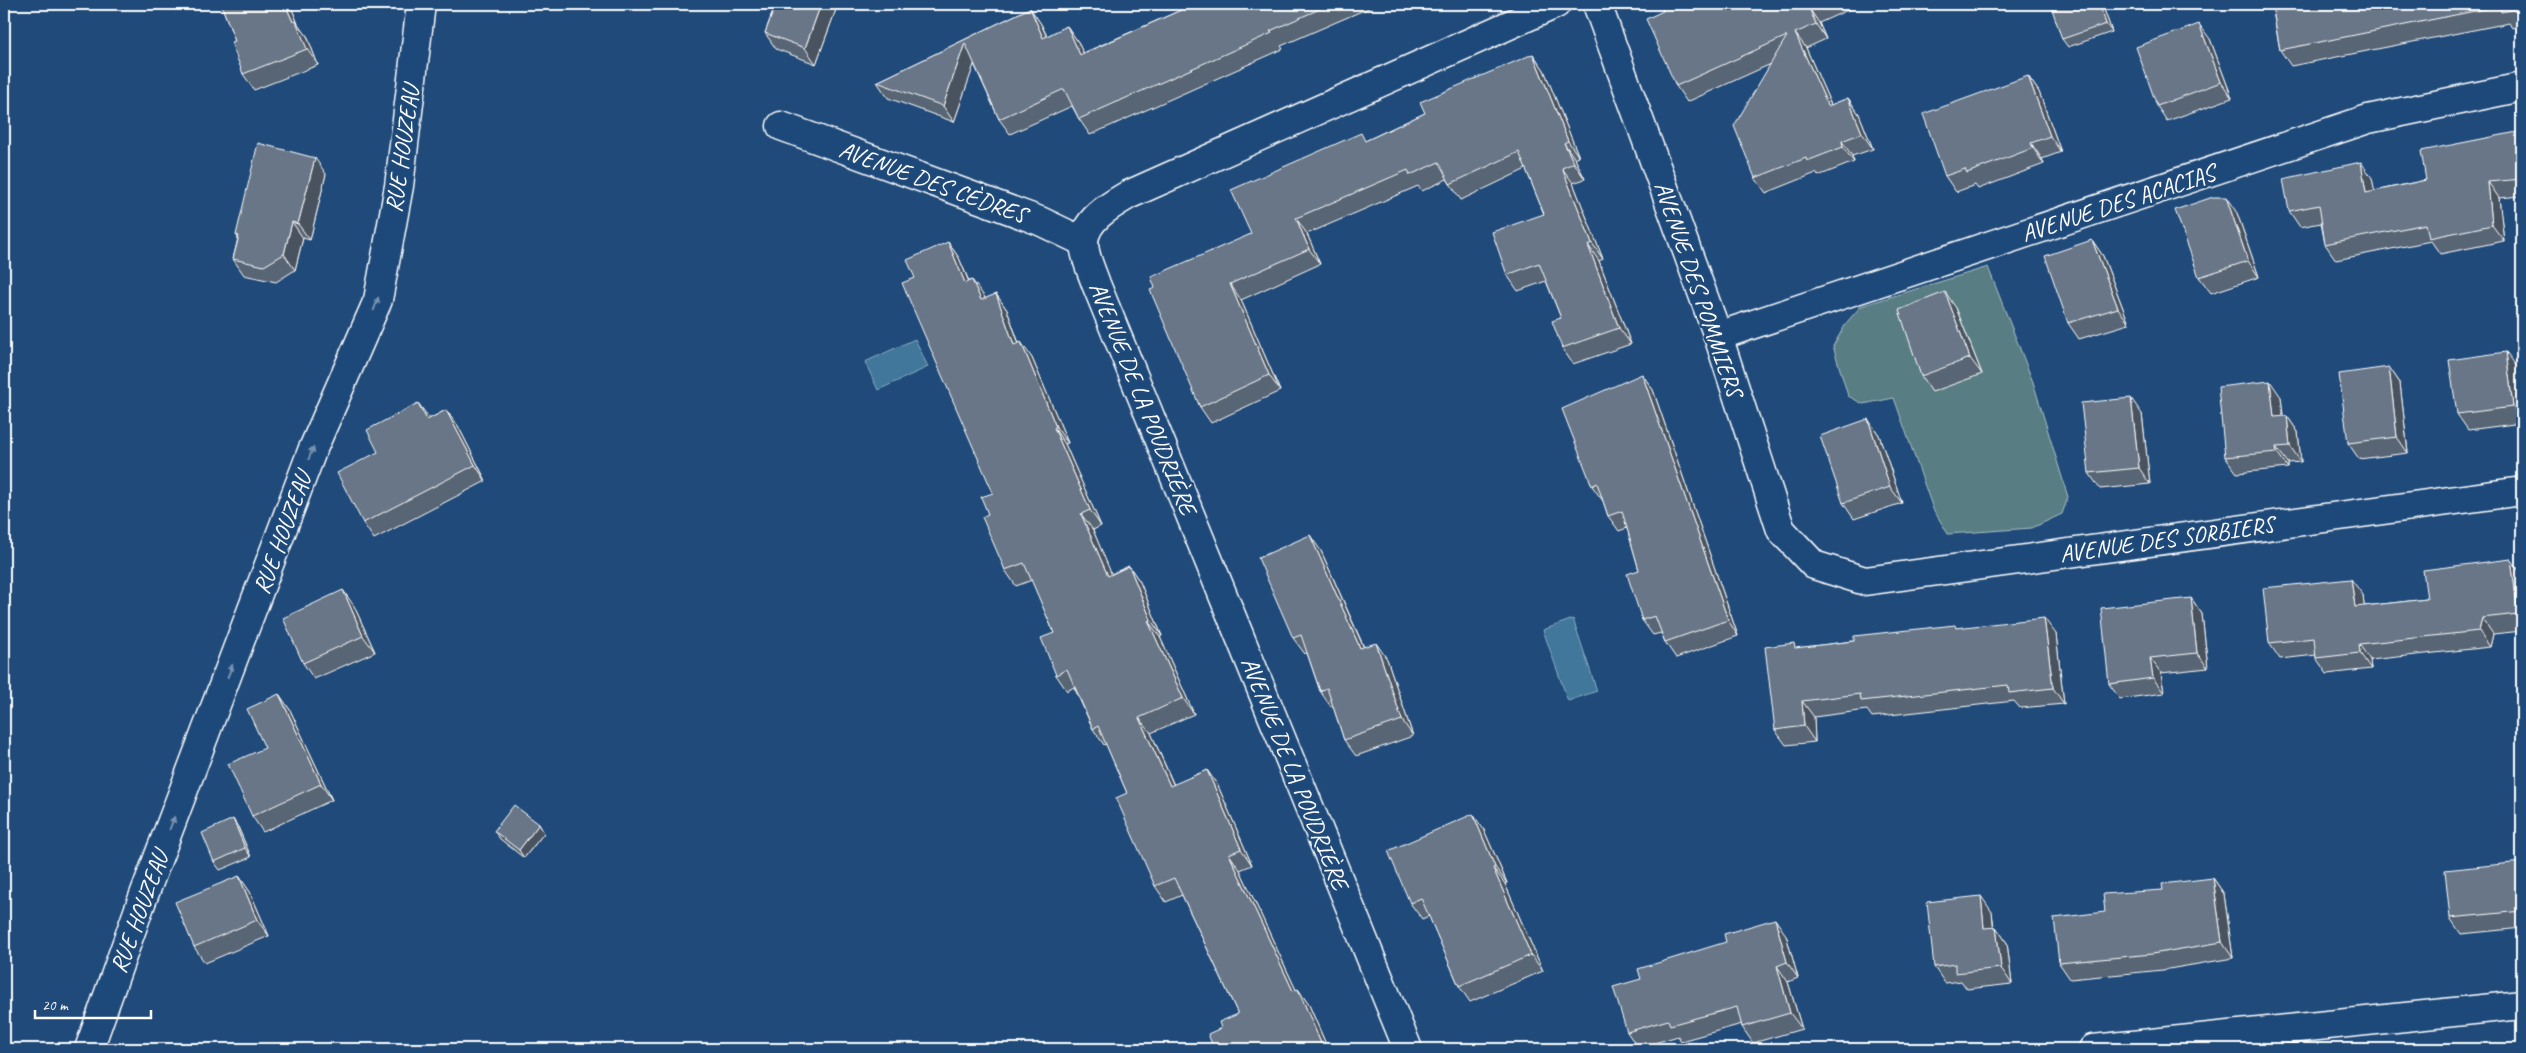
<svg xmlns="http://www.w3.org/2000/svg" width="2526" height="1053" font-family="Caveat,sans-serif">
  <rect width="100%" height="100%" fill="#1f4a7a"/>
  <filter id="ink" filterUnits="userSpaceOnUse"><feTurbulence type="fractalNoise" baseFrequency=".02" numOctaves="2"/><feDisplacementMap in="SourceGraphic" scale="10" xChannelSelector="R" yChannelSelector="G"/><feConvolveMatrix kernelMatrix="1 2 1 2 8 2 1 2 1" color-interpolation-filters="sRGB"/></filter>
  <g filter="url(#ink)">
    <polygon fill="#597e84" stroke="#acbec2" points="1988,267 2033,382 2068,497 2062,514 2032,528 1948,534 1933,509 1894,398 1863,404 1848,396 1833,346 1847,322 1861,306"/>
    <g fill="#3f779a" stroke="#8cadc2">
      <polygon points="915,339 928,367 878,390 865,362"/>
      <polygon points="1573,619 1597,691 1568,701 1543,630"/>
    </g>
    <g fill="none" stroke-linecap="round" stroke-linejoin="round">
      <g stroke="#fff" stroke-width="31">
        <g id="minor">
          <polyline points="1597,4 1718,336 1781,530 1814,565 1865,581 2522,491"/>
          <polyline points="781,126 1040,221 1084,242"/>
          <polyline points="1718,336 2368,119 2522,87"/>
          <polyline points="89,1049 141,903 312,451 378,300 399,186 421,4"/>
          <path d="M1408,1049L1096,284C1092,272 1084,256 1084,243C1084,220 1111,205 1128,195L1556,4"/>
          <polyline points="2093,1049 2522,1005"/>
        </g>
      </g>
      <use href="#minor" stroke="#1f4a7a" stroke-width="28"/>
    </g>
    <g fill="#596574" stroke="#fff">
      <polygon points="221,4 290,4 298,24 307,36 318,65 254,90 243,74 235,41"/>
      <polygon points="764,4 838,4 816,64 776,49 765,33 774,8"/>
      <polygon points="1178,4 1378,4 1281,46 1283,49 1090,135 1079,119 1072,106 1010,134 999,119 974,64 954,122 888,98 877,82 1030,8 1041,24 1047,36 1067,26 1078,42 1083,53 1181,10"/>
      <polygon points="1660,4 1861,4 1819,23 1826,39 1806,48 1831,105 1848,98 1859,114 1873,149 1852,156 1854,162 1818,176 1816,173 1766,193 1755,178 1771,64 1687,102 1676,86 1663,11"/>
      <polygon points="2066,4 2102,4 2112,32 2068,47 2062,39"/>
      <polygon points="2270,4 2522,4 2522,26 2512,28 2509,23 2291,66 2280,50 2272,6"/>
      <polygon points="2210,39 2232,98 2167,121 2157,106"/>
      <polygon points="1533,54 1544,70 1579,157 1575,159 1585,179 1573,183 1603,259 1599,261 1631,344 1573,364 1562,348 1561,318 1546,281 1518,291 1507,275 1544,214 1526,169 1461,200 1447,179 1422,191 1418,186 1307,234 1320,264 1241,300 1280,391 1211,423 1200,407 1155,288 1251,234 1367,140 1425,113"/>
      <polygon points="2028,76 2039,92 2061,152 2042,159 2044,164 1978,189 1975,185 1956,192 1945,176"/>
      <polygon points="2522,131 2522,196 2499,198 2504,241 2440,254 2431,241 2336,260 2325,244 2321,223 2300,227 2289,211 2372,178 2374,191 2426,180"/>
      <polygon points="326,174 310,240 303,238 295,270 276,282 244,275 233,259 238,238 236,235"/>
      <polygon points="2237,213 2259,277 2211,293 2199,277"/>
      <polygon points="2092,240 2103,256 2129,324 2079,339 2068,323"/>
      <polygon points="948,242 959,258 969,281 984,296 985,299 996,294 1007,310 1019,343 1032,358 1068,443 1065,444 1101,526 1093,530 1111,574 1129,566 1140,582 1162,636 1160,637 1194,714 1151,733 1174,785 1207,770 1218,786 1252,865 1240,870 1296,990 1298,989 1309,1005 1328,1049 1214,1049 1221,1028 1238,1014 1182,895 1166,902 1155,886 1127,793 1106,744 1104,745 1093,729 1074,687 1067,691 1056,675 1054,633 1032,580 1016,586 1005,570 988,514 993,493 915,278"/>
      <polygon points="1956,308 1982,374 1932,392 1921,376"/>
      <polygon points="2389,367 2400,383 2408,453 2359,459 2348,443"/>
      <polygon points="2518,368 2522,410 2522,423 2468,430 2457,414"/>
      <polygon points="1642,374 1653,390 1738,636 1676,658 1665,642 1661,633 1653,635 1642,620 1639,570 1627,528 1619,531 1608,516 1603,501 1592,486"/>
      <polygon points="2281,397 2283,416 2287,416 2298,432 2301,462 2288,463 2288,468 2237,473 2225,457"/>
      <polygon points="418,403 429,419 446,410 458,426 486,481 374,539 363,523 378,452"/>
      <polygon points="2142,414 2150,484 2100,489 2089,473"/>
      <polygon points="1868,419 1879,435 1902,503 1854,519 1843,503"/>
      <polygon points="1321,551 1364,647 1387,659 1413,736 1356,756 1344,740 1333,706 1331,707 1320,691 1307,653 1305,654 1293,638"/>
      <polygon points="2511,559 2522,575 2522,631 2493,634 2490,647 2370,660 2371,669 2327,674 2316,658 2316,655 2280,659 2269,643 2363,595 2364,606 2427,599"/>
      <polygon points="2191,598 2202,614 2208,668 2161,673 2164,693 2120,699 2109,684"/>
      <polygon points="354,606 375,652 314,679 303,663"/>
      <polygon points="1958,628 2056,634 2064,704 2020,708 2014,701 1872,717 1867,710 1814,717 1815,742 1786,745 1775,730 1797,648"/>
      <polygon points="279,694 290,710 332,800 263,832 252,816 265,748"/>
      <polygon points="539,824 544,833 524,858 500,839 494,831"/>
      <polygon points="238,827 251,857 220,870 214,862"/>
      <polygon points="1484,830 1507,883 1505,884 1543,971 1470,1002 1459,986 1429,916 1422,919 1410,903"/>
      <polygon points="2522,862 2522,928 2461,934 2450,918"/>
      <polygon points="239,876 250,892 269,936 205,963 194,947"/>
      <polygon points="2213,878 2224,894 2233,958 2163,970 2070,979 2059,963 2105,912 2163,890"/>
      <polygon points="1992,912 1994,927 1996,927 2007,943 2012,984 1967,989 1961,981 1945,983 1934,967"/>
      <polygon points="1786,935 1798,978 1788,982 1802,1029 1753,1043 1742,1027 1742,1024 1681,1041 1678,1036 1638,1048 1627,1032"/>
    </g>
    <g fill="#48535e" stroke="#fff">
      <polygon points="285,4 290,4 298,24 307,36 318,65 307,49 293,22"/>
      <polygon points="821,4 838,4 816,64 805,48"/>
      <polygon points="2099,4 2102,4 2112,32 2106,24"/>
      <polygon points="1030,8 1041,24 1054,53 1043,38"/>
      <polygon points="1809,8 1819,23 1826,39 1816,24"/>
      <polygon points="2199,24 2210,39 2232,98 2221,82"/>
      <polygon points="1067,26 1078,42 1091,70 1080,55"/>
      <polygon points="1795,33 1806,48 1838,121 1828,106"/>
      <polygon points="965,43 976,59 954,122 943,106"/>
      <polygon points="1533,54 1544,70 1579,157 1568,141"/>
      <polygon points="2028,76 2039,92 2061,152 2050,136"/>
      <polygon points="1848,98 1859,114 1873,149 1862,133"/>
      <polygon points="1842,141 1852,156 1854,162 1843,147"/>
      <polygon points="1564,143 1575,159 1585,179 1574,163"/>
      <polygon points="2031,143 2042,159 2044,164 2033,148"/>
      <polygon points="315,158 326,174 310,240 298,224"/>
      <polygon points="2361,162 2372,178 2378,209 2366,193"/>
      <polygon points="1562,168 1573,183 1603,259 1592,243"/>
      <polygon points="2488,182 2499,198 2504,241 2492,225"/>
      <polygon points="2226,197 2237,213 2259,277 2248,261"/>
      <polygon points="1296,218 1307,234 1320,264 1309,249"/>
      <polygon points="292,222 303,238 295,270 284,254"/>
      <polygon points="2092,240 2103,256 2129,324 2118,308"/>
      <polygon points="948,242 959,258 976,299 965,283"/>
      <polygon points="1588,245 1599,261 1631,344 1619,328"/>
      <polygon points="972,280 984,296 992,316 981,300"/>
      <polygon points="1230,284 1241,300 1280,391 1269,375"/>
      <polygon points="1945,292 1956,308 1982,374 1970,358"/>
      <polygon points="996,294 1007,310 1025,361 1014,345"/>
      <polygon points="1021,342 1032,358 1068,443 1056,427"/>
      <polygon points="2506,352 2518,368 2522,410 2522,421 2513,407"/>
      <polygon points="2389,367 2400,383 2408,453 2397,437"/>
      <polygon points="1642,374 1653,390 1738,636 1728,620"/>
      <polygon points="2270,381 2281,397 2285,433 2274,417"/>
      <polygon points="2131,398 2142,414 2150,484 2139,468"/>
      <polygon points="418,403 430,419 427,420"/>
      <polygon points="446,410 458,426 486,481 475,465"/>
      <polygon points="2287,416 2298,432 2301,462 2290,446"/>
      <polygon points="1868,419 1879,435 1902,503 1890,487"/>
      <polygon points="1054,428 1065,444 1101,526 1090,510"/>
      <polygon points="2276,447 2288,463 2288,468 2277,452"/>
      <polygon points="1081,514 1093,530 1119,592 1108,576"/>
      <polygon points="1310,535 1321,551 1371,664 1360,648"/>
      <polygon points="2511,559 2522,575 2522,620 2518,614"/>
      <polygon points="1129,566 1140,582 1162,636 1151,620"/>
      <polygon points="2351,579 2363,595 2366,623 2355,607"/>
      <polygon points="343,590 354,606 375,652 363,636"/>
      <polygon points="2191,598 2202,614 2208,668 2197,653"/>
      <polygon points="2044,618 2056,634 2064,704 2053,688"/>
      <polygon points="2482,618 2493,634 2490,647 2479,631"/>
      <polygon points="1148,621 1160,637 1194,714 1183,698"/>
      <polygon points="1376,643 1387,659 1413,736 1402,720"/>
      <polygon points="2359,644 2370,660 2371,669 2360,653"/>
      <polygon points="2150,658 2161,673 2164,693 2153,678"/>
      <polygon points="279,694 290,710 332,800 321,784"/>
      <polygon points="1802,701 1814,717 1815,742 1804,726"/>
      <polygon points="1139,718 1151,733 1181,802 1170,786"/>
      <polygon points="1207,770 1218,786 1252,865 1241,849"/>
      <polygon points="1473,814 1484,830 1507,883 1495,867"/>
      <polygon points="233,819 238,827 251,857 245,848"/>
      <polygon points="539,824 544,833 524,858 519,850"/>
      <polygon points="1229,854 1240,870 1304,1007 1293,991"/>
      <polygon points="1493,868 1505,884 1543,971 1531,955"/>
      <polygon points="239,876 250,892 269,936 257,920"/>
      <polygon points="2213,878 2224,894 2233,958 2222,942"/>
      <polygon points="1981,896 1992,912 1995,944 1984,928"/>
      <polygon points="1775,919 1786,935 1798,978 1787,962"/>
      <polygon points="1996,927 2007,943 2012,984 2001,968"/>
      <polygon points="1777,966 1788,982 1802,1029 1790,1013"/>
      <polygon points="1298,989 1309,1005 1328,1049 1324,1049 1323,1048"/>
    </g>
    <g fill="#677687" stroke="#fff">
      <polygon points="221,4 285,4 293,22 296,21 307,49 243,74 231,42 235,41"/>
      <polygon points="776,4 821,4 805,48 765,33"/>
      <polygon points="1178,4 1331,4 1270,31 1272,33 1079,119 1064,89 999,119 965,43 943,106 877,82 1030,8 1043,38 1067,26 1080,55 1181,10"/>
      <polygon points="1660,4 1817,4 1809,8 1816,24 1795,33 1828,106 1848,98 1862,133 1842,141 1843,147 1807,161 1806,158 1755,178 1734,126 1787,36 1676,86 1646,19 1663,11"/>
      <polygon points="2066,4 2099,4 2106,24 2062,39 2052,9"/>
      <polygon points="2272,4 2522,4 2522,8 2501,12 2500,6 2280,50"/>
      <polygon points="2199,24 2221,82 2157,106 2136,47"/>
      <polygon points="1533,54 1568,141 1564,143 1574,163 1562,168 1592,243 1588,245 1619,328 1562,348 1552,321 1561,318 1539,263 1507,275 1492,232 1544,214 1519,152 1450,184 1439,162 1410,175 1408,170 1296,218 1309,249 1230,284 1269,375 1200,407 1150,290 1155,288 1151,277 1251,234 1231,190 1361,133 1365,141 1425,113 1420,102"/>
      <polygon points="2028,76 2050,136 2031,143 2033,148 1967,173 1965,169 1945,176 1923,114"/>
      <polygon points="2522,131 2522,179 2488,182 2492,225 2429,238 2426,224 2325,244 2319,205 2289,211 2283,179 2361,162 2366,193 2426,180 2421,151"/>
      <polygon points="258,143 315,158 298,224 292,222 284,254 264,266 233,259 239,236 236,235"/>
      <polygon points="2213,197 2226,197 2248,261 2199,277 2175,210"/>
      <polygon points="2092,240 2118,308 2068,323 2045,256"/>
      <polygon points="948,242 965,283 972,280 981,300 996,294 1014,345 1021,342 1056,427 1054,428 1090,510 1081,514 1108,576 1129,566 1151,620 1148,621 1183,698 1139,718 1170,786 1207,770 1241,849 1229,854 1293,991 1298,989 1323,1048 1320,1049 1214,1049 1208,1034 1221,1028 1219,1022 1238,1014 1174,878 1155,886 1116,798 1127,793 1098,726 1093,729 1067,669 1056,675 1041,638 1054,633 1024,563 1005,570 982,517 988,514 981,497 993,493 902,283 915,278 907,260"/>
      <polygon points="1945,292 1970,358 1921,376 1899,310"/>
      <polygon points="2506,352 2513,407 2457,414 2449,360"/>
      <polygon points="2389,367 2397,437 2348,443 2339,374"/>
      <polygon points="1642,374 1728,620 1665,642 1655,616 1642,620 1627,574 1639,570 1622,511 1608,516 1597,483 1592,486 1562,409"/>
      <polygon points="2270,381 2274,417 2287,416 2290,446 2276,447 2277,452 2225,457 2218,387"/>
      <polygon points="2131,398 2139,468 2089,473 2081,403"/>
      <polygon points="418,403 427,420 446,410 475,465 363,523 337,473 378,452 367,430"/>
      <polygon points="1868,419 1890,487 1843,503 1820,436"/>
      <polygon points="1310,535 1360,648 1376,643 1402,720 1344,740 1327,688 1320,691 1301,635 1293,638 1258,558"/>
      <polygon points="2511,559 2518,614 2482,618 2479,631 2359,644 2360,653 2316,658 2314,638 2269,643 2263,588 2351,579 2355,607 2427,599 2423,570"/>
      <polygon points="343,590 363,636 303,663 283,618"/>
      <polygon points="2191,598 2197,653 2150,658 2153,678 2109,684 2101,608"/>
      <polygon points="2044,618 2053,688 2009,693 2008,685 1861,701 1860,694 1802,701 1804,726 1775,730 1765,647 1794,643 1795,648 1854,641 1854,636 1955,625 1956,628"/>
      <polygon points="279,694 321,784 252,816 228,764 265,748 247,709"/>
      <polygon points="514,805 539,824 519,850 494,831"/>
      <polygon points="1473,814 1495,867 1493,868 1531,955 1459,986 1421,898 1410,903 1388,851"/>
      <polygon points="233,819 245,848 214,862 202,833"/>
      <polygon points="2522,862 2522,911 2450,918 2445,870"/>
      <polygon points="239,876 257,920 194,947 175,902"/>
      <polygon points="2213,878 2222,942 2152,954 2059,963 2054,918 2105,912 2103,894 2163,890 2162,884"/>
      <polygon points="1981,896 1984,928 1996,927 2001,968 1955,973 1955,964 1934,967 1927,902"/>
      <polygon points="1775,919 1787,962 1777,966 1790,1013 1742,1027 1737,1007 1670,1025 1668,1020 1627,1032 1613,987 1641,979 1638,969 1726,942 1724,934"/>
    </g>
    <defs><path id="oneway-solid" d="M-6-.8H1V-3.2L6.5 0L1 3.2V.8H-6Z" transform="scale(1.25)"/></defs>
    <g fill="#7992af">
      <use href="#oneway-solid" transform="translate(376 304) rotate(-70)"/>
      <use href="#oneway-solid" transform="translate(311 453) rotate(-69)"/>
      <use href="#oneway-solid" transform="translate(230 671) rotate(-69)"/>
      <use href="#oneway-solid" transform="translate(172 823) rotate(-69)"/>
    </g>
  </g>
  <g text-anchor="middle" stroke-width="5" stroke-linejoin="round" paint-order="stroke">
    <g font-size="24" fill="#fff" stroke="#1f4a7a">
      <text transform="translate(402 149) rotate(-82)" y="8">RUE HOUZEAU</text>
      <text transform="translate(933 182) rotate(20)" y="8">AVENUE DES CÈDRES</text>
      <text transform="translate(2118 203) rotate(-18)" y="8">AVENUE DES ACACIAS</text>
      <text transform="translate(1699 289) rotate(71)" y="8">AVENUE DES POMMIERS</text>
      <text transform="translate(1143 398) rotate(68)" y="8">AVENUE DE LA POUDRIÈRE</text>
      <text transform="translate(282 533) rotate(-70)" y="8">RUE HOUZEAU</text>
      <text transform="translate(2167 539) rotate(-8)" y="8">AVENUE DES SORBIERS</text>
      <text transform="translate(1295 773) rotate(68)" y="8">AVENUE DE LA POUDRIÈRE</text>
      <text transform="translate(139 912) rotate(-70)" y="8">RUE HOUZEAU</text>
    </g>
  </g>
  <rect width="2526" height="1053" fill="none" stroke="#1f4a7a" stroke-width="20"/>
  <rect x="10" y="10" width="2506" height="1033" fill="none" stroke="#fff" stroke-width="2" filter="url(#ink)"/>
  <path d="M35 1010v8h116v-8" fill="none" stroke="#ffffff" stroke-width="2.5"/>
  <text x="42" y="1010" font-size="15" fill="#ffffff" stroke="#1f4a7a" stroke-width="4" paint-order="stroke">20 m</text>
</svg>
